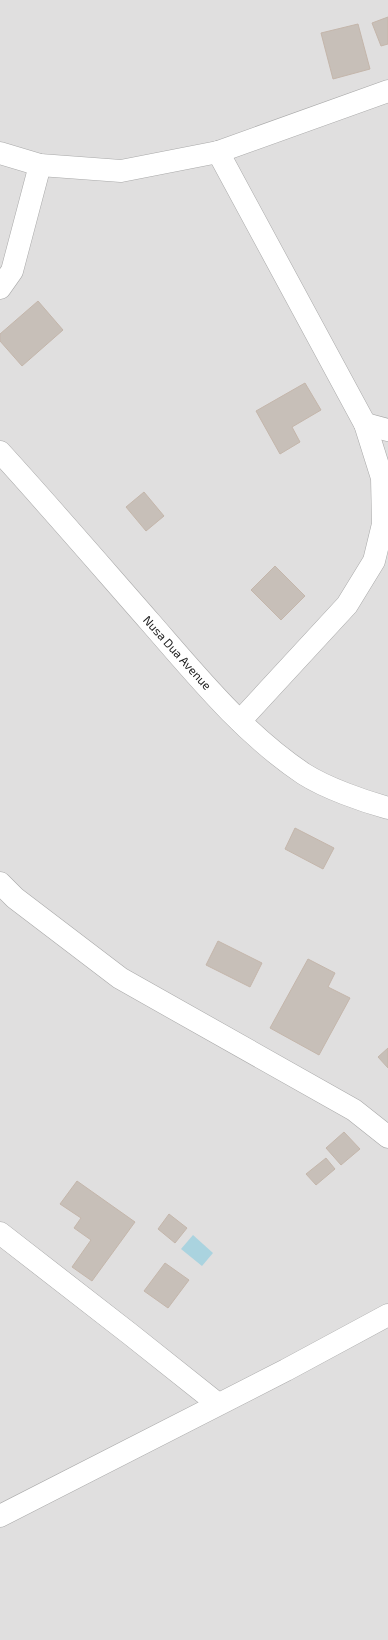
<svg xmlns="http://www.w3.org/2000/svg" width="388" height="1640" font-family="'Exo 2',sans-serif">
  <rect width="100%" height="100%" fill="#f2efe9"/>
  <rect fill="#e0dfdf" x="0" y="0" width="388" height="1640"/>
  <polygon fill="#aad3df" points="193,1235 213,1253 202,1266 181,1249"/>
  <g fill="#c7bfb8" stroke="#c4b6ab">
    <polygon points="388,17 388,44 381,46 372,23"/>
    <polygon points="358,24 370,69 333,79 321,33"/>
    <polygon points="38,301 63,330 22,366 0,341 0,334"/>
    <polygon points="305,383 321,410 292,427 300,442 280,454 256,411"/>
    <polygon points="144,492 164,516 146,531 126,507"/>
    <polygon points="275,566 305,596 281,620 251,590"/>
    <polygon points="295,828 334,848 323,869 285,849"/>
    <polygon points="218,941 262,963 250,987 206,965"/>
    <polygon points="308,959 335,973 328,987 350,998 319,1055 270,1028"/>
    <polygon points="388,1048 388,1068 378,1057"/>
    <polygon points="344,1132 360,1149 341,1165 326,1148"/>
    <polygon points="326,1158 335,1169 316,1185 306,1174"/>
    <polygon points="77,1181 135,1222 92,1281 72,1267 91,1240 74,1228 81,1218 60,1204"/>
    <polygon points="169,1214 187,1228 175,1243 158,1229"/>
    <polygon points="165,1263 189,1280 168,1308 144,1291"/>
  </g>
  <g fill="none" stroke-linecap="round" stroke-linejoin="round">
    <g stroke="#a9a9a9" stroke-width="23">
      <g id="minor">
        <polyline points="218,152 365,424 382,478 383,524 374,561 347,605 240,721"/>
        <polyline points="0,153 40,165 121,171 218,152 388,91"/>
        <polyline points="0,288 12,271 40,165"/>
        <polyline points="365,424 388,430"/>
        <path d="M0,452C51,508 100,565 150,622C197,676 244,734 304,774C326,788 363,801 388,808"/>
        <polyline points="0,883 15,898 120,978 354,1110 388,1137"/>
        <polyline points="0,1233 130,1334 218,1404"/>
        <polyline points="0,1516 286,1370 388,1315"/>
      </g>
    </g>
    <use href="#minor" stroke="#fff" stroke-width="22"/>
  </g>
  <g text-anchor="middle" stroke-width="4" stroke-linejoin="round" paint-order="stroke">
    <g font-size="12" fill="#222" stroke="#fff">
      <text transform="translate(177 653) rotate(48)" y="4">Nusa Dua Avenue</text>
    </g>
  </g>
</svg>
